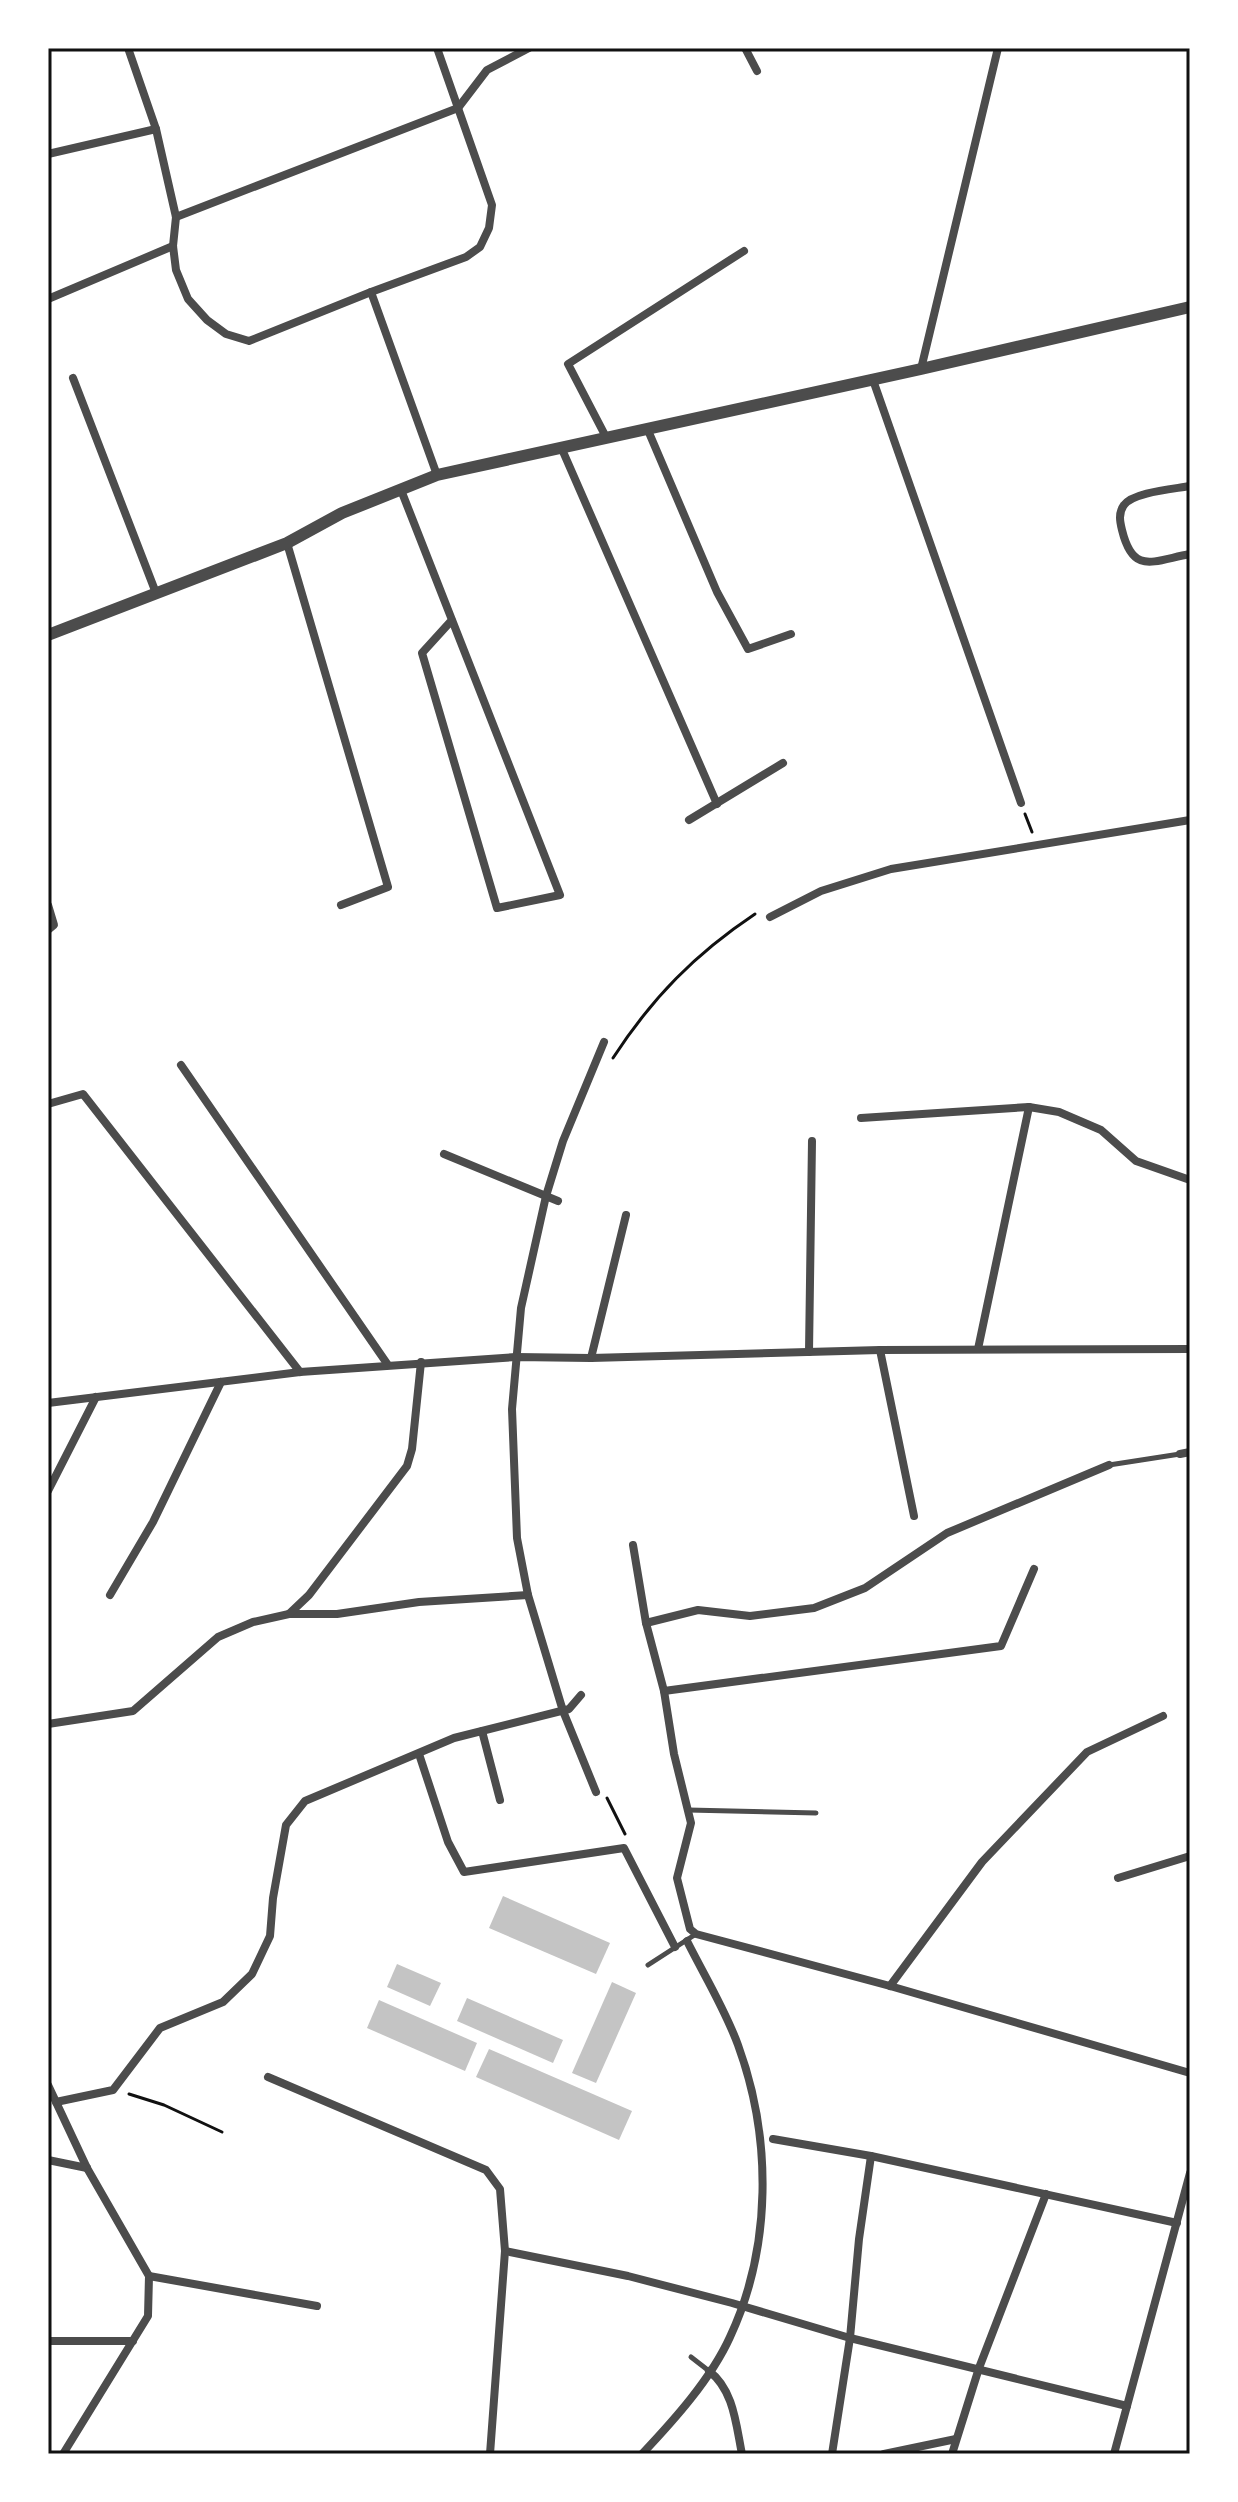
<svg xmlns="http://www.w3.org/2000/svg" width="1238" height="2502" font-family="Roboto,sans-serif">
  <rect width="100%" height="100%" fill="#fff"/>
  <g fill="#c4c4c4">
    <polygon points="503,1896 610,1943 596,1974 489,1928"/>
    <polygon points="397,1964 441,1983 430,2006 387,1987"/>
    <polygon points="612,1982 636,1993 596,2083 572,2073"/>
    <polygon points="467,1998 563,2040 553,2063 457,2021"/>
    <polygon points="379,2000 477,2043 465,2071 367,2028"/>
    <polygon points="489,2049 632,2111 619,2140 476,2077"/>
  </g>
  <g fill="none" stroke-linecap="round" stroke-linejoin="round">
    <g stroke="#111" stroke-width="3">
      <polyline points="1025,814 1032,832"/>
      <path d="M613,1058C652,998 695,954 755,914"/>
      <polyline points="607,1798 625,1834"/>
      <polyline points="129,2094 164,2105 222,2132"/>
    </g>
    <g stroke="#4c4c4c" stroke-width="5">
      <polyline points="1109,1465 1180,1454"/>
      <polyline points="688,1810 816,1813"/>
      <polyline points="648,1965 696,1934"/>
      <polyline points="691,2357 709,2371"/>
    </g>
    <g stroke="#4c4c4c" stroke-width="8">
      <polyline points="128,48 156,129 176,217 173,246 176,270 188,299 207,320 226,334 249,341 371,292 466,257 480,247 489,228 492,205 437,48"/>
      <polyline points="745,48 757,71"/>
      <polyline points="48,154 156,129"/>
      <polyline points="176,217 458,108 487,70 529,48"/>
      <polyline points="371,292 437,475"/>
      <polyline points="48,299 173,246"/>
      <polyline points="921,369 998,48"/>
      <polyline points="73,378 156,593"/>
      <polyline points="873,380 1021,803"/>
      <polyline points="647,428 717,592 748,649 791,634"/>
      <polyline points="606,437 568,364 744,251"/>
      <polyline points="561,447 717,804"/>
      <path d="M1190,486C1174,489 1133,492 1124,505C1118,513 1120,522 1122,530C1133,575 1152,561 1190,554"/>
      <path d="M401,490C454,625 507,760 560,895L497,908L422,653L452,620"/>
      <polyline points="287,543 388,887 341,905"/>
      <polyline points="689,820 783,763"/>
      <polyline points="48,905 54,925 48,930"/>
      <polyline points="770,917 821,891 891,869 1190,820"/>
      <polyline points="181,1065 388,1365"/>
      <polyline points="48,1104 83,1094 300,1372"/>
      <polyline points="861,1118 1029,1107 1059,1112 1101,1130 1136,1161 1190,1180"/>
      <polyline points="444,1154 558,1201"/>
      <polyline points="978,1349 1029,1107"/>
      <polyline points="880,1350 914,1516"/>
      <polyline points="809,1352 812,1141"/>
      <polyline points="591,1358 626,1215"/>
      <polyline points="48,1403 300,1372 516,1357 591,1358 880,1350 1190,1349"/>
      <polyline points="1180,1454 1190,1452"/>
      <polyline points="48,1491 96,1397"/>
      <polyline points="633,1545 646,1623 664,1691 674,1754 691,1823 677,1878 690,1929 696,1934 890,1986 1190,2073"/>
      <polyline points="110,1595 153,1522 221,1382"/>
      <polyline points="289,1614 337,1614 419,1602 528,1595"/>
      <polyline points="646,1623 698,1610 750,1616 814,1608 865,1588 947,1533 1109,1465"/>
      <polyline points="664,1691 1001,1646 1034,1569"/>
      <polyline points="48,1724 133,1711 218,1637 253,1622 289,1614 309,1595 407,1466 412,1449 421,1362"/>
      <polyline points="482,1731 500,1800"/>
      <polyline points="419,1754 448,1842 464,1872 624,1848 675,1947"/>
      <polyline points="596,1792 563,1711 528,1595 517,1538 512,1409 521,1308 546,1196 563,1141 604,1042"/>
      <polyline points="1118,1878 1190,1856"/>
      <polyline points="890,1986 982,1862 1087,1752 1163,1716"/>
      <polyline points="268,2077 486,2170 500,2189 505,2251 490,2454"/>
      <polyline points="48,2085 87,2168 149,2276 148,2316 63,2454"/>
      <polyline points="56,2102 113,2090 160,2028 223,2002 252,1974 270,1936 273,1898 286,1825 305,1801 454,1738 569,1709 581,1695"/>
      <polyline points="773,2139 871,2156 1177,2223"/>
      <polyline points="48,2160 87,2168"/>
      <polyline points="505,2251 628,2276 732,2303 850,2338 1127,2406"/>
      <polyline points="149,2276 317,2306"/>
      <polyline points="48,2341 133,2341"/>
      <path d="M709,2371C734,2390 736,2425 742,2454"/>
      <path d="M642,2454C674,2420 711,2379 730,2337C772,2247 772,2138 738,2045C725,2009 704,1975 687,1941"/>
      <polyline points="832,2454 850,2338 859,2239 871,2156"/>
      <polyline points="884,2454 956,2439"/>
      <polyline points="952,2454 979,2368 1046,2194"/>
      <polyline points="1114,2454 1190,2173"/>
    </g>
    <polyline stroke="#4c4c4c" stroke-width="12" points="48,635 287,543 342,513 437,475 921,369 1190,307"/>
  </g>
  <rect width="1238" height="2502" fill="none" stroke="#ffffff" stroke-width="100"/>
  <rect x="50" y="50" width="1138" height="2402" fill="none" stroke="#111" stroke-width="3"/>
</svg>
